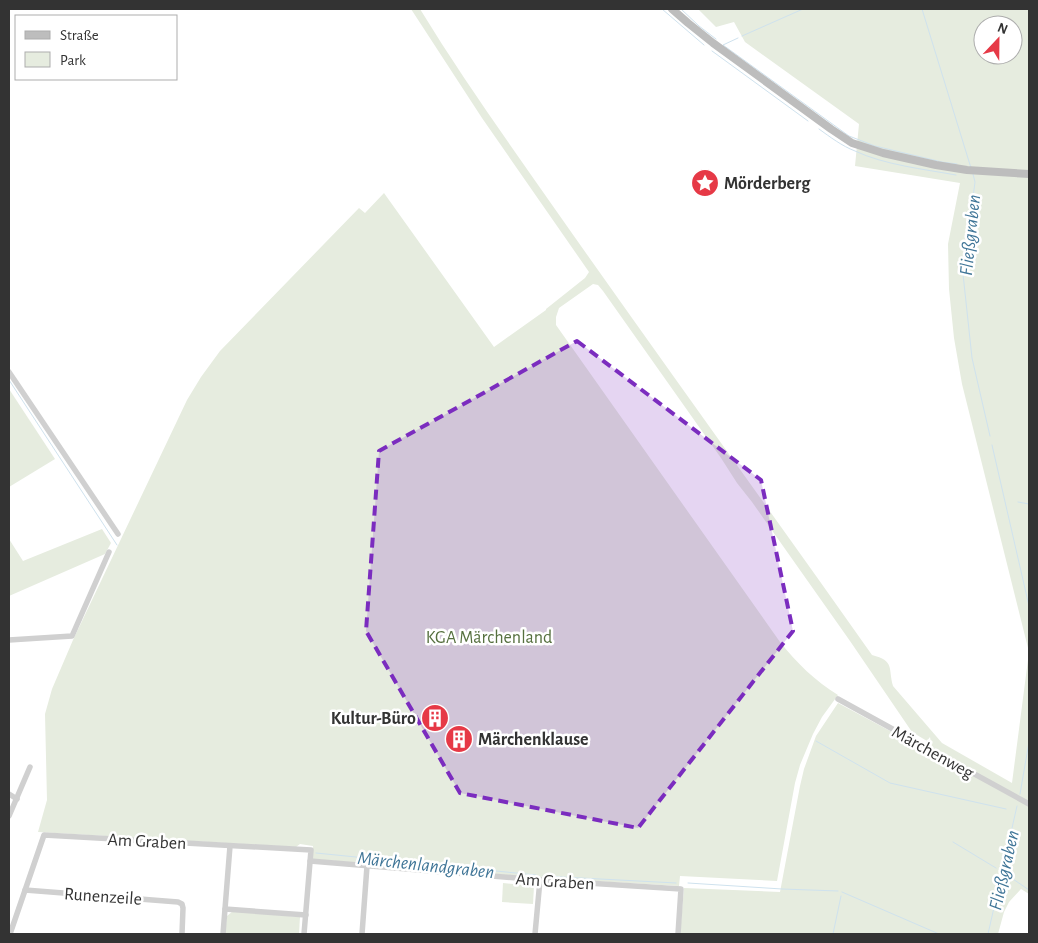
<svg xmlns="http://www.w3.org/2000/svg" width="1038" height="943" font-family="'Alegreya Sans',sans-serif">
  <rect width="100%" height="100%" fill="#fff"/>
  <g fill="#e6ecdf" fill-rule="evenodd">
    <path d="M411,9H420C466,84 518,156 569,229C669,371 771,512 872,655C895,661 888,668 893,686L942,743L1012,783L1029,652L962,384L954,338L949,289L948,244L960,183L855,166L859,124L745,42L734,22L716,27L698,9H1029V894L1021,889L1009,902L1004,912L998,934H680L684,888L780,892L800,786L804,769L816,736L838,703L933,754L930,737L927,741L912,732L850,641L752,502L737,483L721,458L603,291L598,285L593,284L559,308L556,317V325L780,642C797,663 815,681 838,695L822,717L813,734L800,765L795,783L777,881L680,876L679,886L541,878L312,859L313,846L300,844L296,847L38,832L47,800L45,714L52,689L73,640L187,400L201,377L220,351L359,208L365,213L384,193L494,347L546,310V309L585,278L589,272L482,118ZM983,25H1013V55H983Z"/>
    <polygon points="9,389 55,459 9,487"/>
    <polygon points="102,529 111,543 105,554 9,596 9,539 23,561"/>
    <polygon points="503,883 534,886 533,904 502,902"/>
    <polygon points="233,911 300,917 299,934 225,934 227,916"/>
  </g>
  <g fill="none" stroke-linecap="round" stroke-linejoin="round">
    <g stroke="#cfe2ee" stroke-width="1">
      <polyline points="662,9 704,45"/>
      <polyline points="681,9 699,26 716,39"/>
      <polyline points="922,9 971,168"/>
      <polyline points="742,36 803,9"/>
      <polyline points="738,38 723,45 849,136 875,146 942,162 957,164"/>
      <polyline points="712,51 808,121"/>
      <path d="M819,129C830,137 842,146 855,151C885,165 923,169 956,175"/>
      <polyline points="973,174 975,182 963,274 972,358 990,436"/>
      <polyline points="9,380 117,545"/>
      <polyline points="992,445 1029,606"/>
      <polyline points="1018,502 1029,504"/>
      <polyline points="816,741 890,783 1006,809"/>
      <polyline points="1020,794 1029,742"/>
      <polyline points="953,842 996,868"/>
      <polyline points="316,853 536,875"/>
      <polyline points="543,876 676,883"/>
      <polyline points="1010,877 1029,890"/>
      <polyline points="688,883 782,889 838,891"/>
      <polyline points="842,892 939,934"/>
      <polyline points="833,934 841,896"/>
      <polyline points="988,934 1017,806"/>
    </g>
    <g stroke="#d0d0d0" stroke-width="5.5">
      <polyline points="9,372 118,534"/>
      <polyline points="9,640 72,636 109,552"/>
      <polyline points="838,699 1029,804"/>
      <polyline points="9,794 17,799"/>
      <polyline points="9,816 30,767"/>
      <polyline points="310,861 540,880 681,889 678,934"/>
      <polyline points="25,890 178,902 182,904 183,908 182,934"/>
      <polyline points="225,909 306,915"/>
      <polyline points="10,934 44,835 311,850 304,934"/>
      <polyline points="223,934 230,846"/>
      <polyline points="362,934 367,866"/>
      <polyline points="535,934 540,880"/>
    </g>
    <polyline stroke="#bdbdbd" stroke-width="8" points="672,9 688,23 713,43 831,129 852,143 883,153 936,165 967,170 1029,174"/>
  </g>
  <path fill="#7b2cbf" fill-opacity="0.2" stroke="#7b2cbf" stroke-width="4" stroke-dasharray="10 6" stroke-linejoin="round" d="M577,341L761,480L793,631L638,828L460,793L366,631L379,451Z"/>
  <defs>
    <g id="sight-disc" transform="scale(1.4375)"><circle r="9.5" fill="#e63946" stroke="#fff"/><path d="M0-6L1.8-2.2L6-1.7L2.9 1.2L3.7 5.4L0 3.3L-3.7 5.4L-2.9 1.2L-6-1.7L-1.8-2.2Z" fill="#fff"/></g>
    <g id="building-disc" transform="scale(1.4375)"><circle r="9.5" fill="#e63946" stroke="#fff"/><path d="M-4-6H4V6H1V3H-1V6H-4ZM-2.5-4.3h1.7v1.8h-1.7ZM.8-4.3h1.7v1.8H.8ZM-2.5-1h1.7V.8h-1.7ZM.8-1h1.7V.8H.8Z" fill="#fff"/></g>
  </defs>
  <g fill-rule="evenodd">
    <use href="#sight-disc" x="705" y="183"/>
    <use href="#building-disc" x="435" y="718"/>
    <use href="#building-disc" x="459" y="739"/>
  </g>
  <g text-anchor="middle" stroke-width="5" stroke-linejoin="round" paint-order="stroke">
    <g font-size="18" font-weight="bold" fill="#333" stroke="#fff" text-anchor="start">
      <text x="724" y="189">Mörderberg</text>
      <text x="416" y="724" text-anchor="end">Kultur-Büro</text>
      <text x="478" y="745">Märchenklause</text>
    </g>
    <g font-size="18" fill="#56703f" stroke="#fff">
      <text x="489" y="643">KGA Märchenland</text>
    </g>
    <g font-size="18" fill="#333" stroke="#fff">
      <text transform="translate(933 752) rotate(29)" y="6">Märchenweg</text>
      <text transform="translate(147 841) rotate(3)" y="6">Am Graben</text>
      <text transform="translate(555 881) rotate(4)" y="6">Am Graben</text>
      <text transform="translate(103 896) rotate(4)" y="6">Runenzeile</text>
    </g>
    <g font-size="19" font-style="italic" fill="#3f7597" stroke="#fff">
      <text transform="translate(969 235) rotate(-84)" y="7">Fließgraben</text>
      <text transform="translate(426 864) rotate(6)" y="7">Märchenlandgraben</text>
      <text transform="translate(1003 870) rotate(-77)" y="7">Fließgraben</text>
    </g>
  </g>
  <rect width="1038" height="943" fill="none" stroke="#333333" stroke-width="20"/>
  <rect x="15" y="15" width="162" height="65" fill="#ffffff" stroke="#adadad"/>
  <rect x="25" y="31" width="25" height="8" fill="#bdbdbd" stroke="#adadad"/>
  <text x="60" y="40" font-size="15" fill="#333333">Straße</text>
  <rect x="25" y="52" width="25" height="15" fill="#e6ecdf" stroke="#adadad"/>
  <text x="60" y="65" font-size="15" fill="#333333">Park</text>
  <g transform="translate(998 40) rotate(22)"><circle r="24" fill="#ffffff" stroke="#adadad"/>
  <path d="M0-4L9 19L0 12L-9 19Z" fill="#e63946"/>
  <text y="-8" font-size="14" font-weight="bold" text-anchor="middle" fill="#333333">N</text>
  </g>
</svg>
